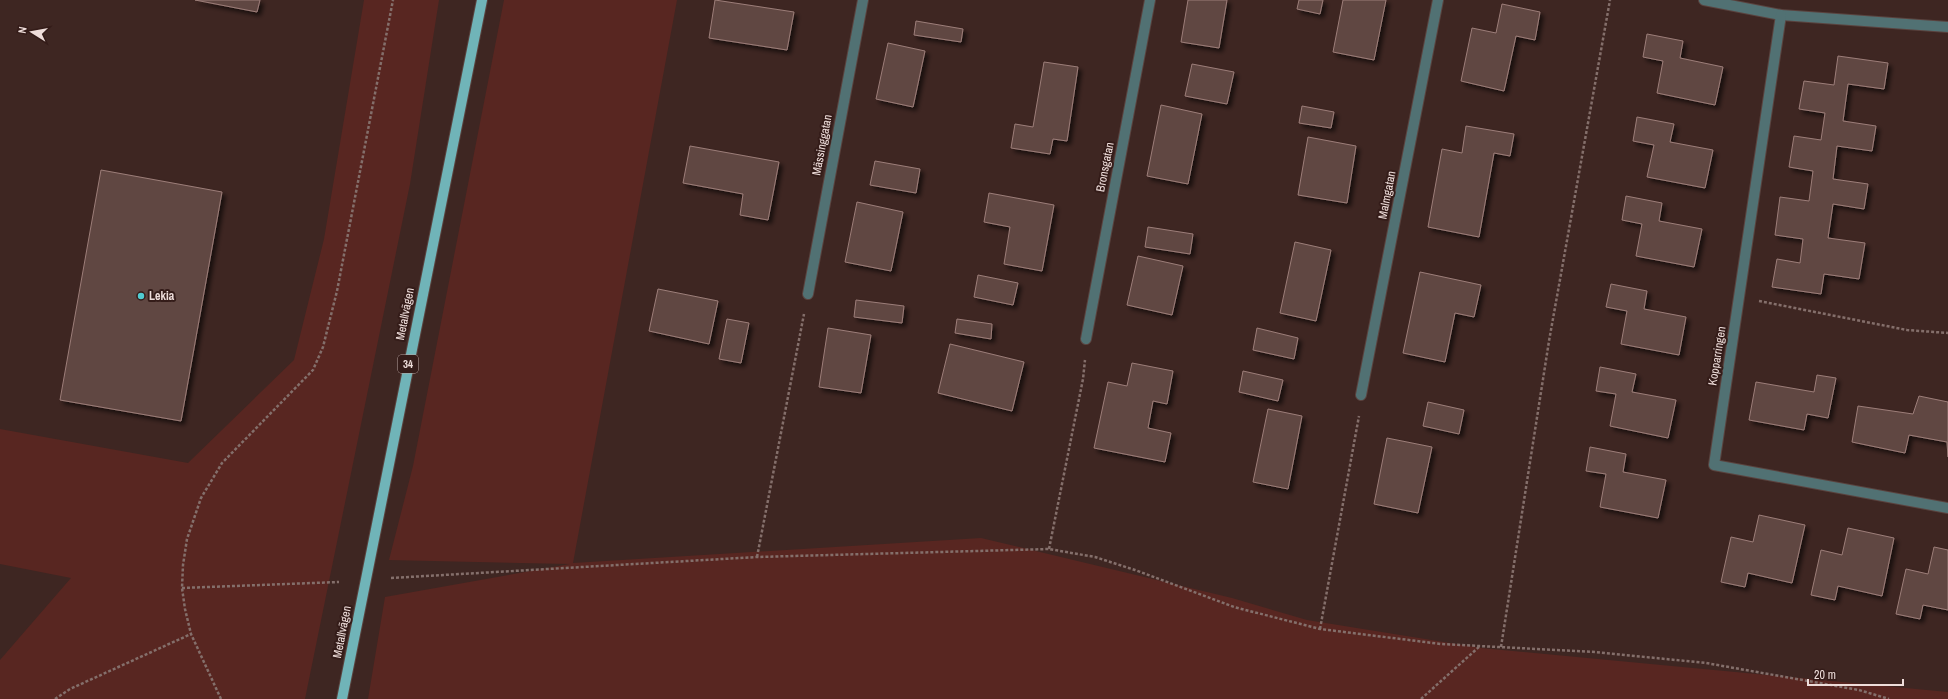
<svg xmlns="http://www.w3.org/2000/svg" width="1948" height="699" font-family="'Archivo Narrow',sans-serif">
  <defs>
    <filter id="shadow"><feDropShadow dx="3.5" dy="3.5" stdDeviation="2" flood-color="#0009"/></filter>
  </defs>
  <rect width="100%" height="100%" fill="#3e2622"/>
  <g fill="#582621">
    <polygon points="364,0 439,0 410,184 305,699 0,699 0,660 71,578 0,564 0,429 188,463 294,360 324,239"/>
    <polygon points="504,0 677,0 573,563 981,538 1232,598 1307,620 1481,648 1948,692 1948,699 368,699 385,597 570,564 389,560 413,466"/>
  </g>
  <g fill="#614642" stroke="#9c7e79" filter="url(#shadow)">
    <polygon points="195,0 260,0 257,12"/>
    <polygon points="715,0 794,12 787,50 709,38"/>
    <polygon points="1188,0 1227,0 1219,48 1181,42"/>
    <polygon points="1299,0 1323,0 1320,14 1297,9"/>
    <polygon points="1343,0 1386,0 1374,60 1333,52"/>
    <polygon points="1502,4 1540,12 1535,40 1516,36 1504,91 1461,81 1472,28 1496,33"/>
    <polygon points="916,21 963,29 961,42 914,35"/>
    <polygon points="1647,34 1683,41 1680,58 1723,67 1715,105 1657,93 1663,61 1643,57"/>
    <polygon points="888,43 925,51 913,107 876,99"/>
    <polygon points="1838,56 1888,63 1884,89 1848,84 1843,121 1876,126 1872,151 1837,146 1833,179 1868,184 1864,209 1833,204 1828,238 1865,243 1859,279 1824,274 1821,294 1772,287 1777,259 1800,263 1803,239 1775,235 1780,197 1809,201 1813,171 1789,167 1794,136 1821,140 1825,113 1799,109 1804,81 1834,85"/>
    <polygon points="1044,62 1078,67 1067,141 1053,139 1050,154 1011,148 1015,124 1033,127"/>
    <polygon points="1192,64 1234,72 1227,104 1185,96"/>
    <polygon points="1161,105 1202,114 1188,184 1147,176"/>
    <polygon points="1302,106 1334,112 1331,128 1299,123"/>
    <polygon points="1637,117 1674,124 1670,142 1713,150 1705,188 1647,177 1654,145 1633,141"/>
    <polygon points="1466,126 1514,134 1510,156 1494,153 1479,237 1428,227 1442,149 1462,153"/>
    <polygon points="1308,137 1356,146 1347,203 1298,195"/>
    <polygon points="690,146 779,162 768,220 740,215 743,194 683,183"/>
    <polygon points="875,161 920,169 916,193 870,185"/>
    <polygon points="101,170 222,192 181,421 60,400"/>
    <polygon points="989,193 1054,205 1042,271 1004,264 1010,227 984,222"/>
    <polygon points="1626,196 1662,203 1659,221 1702,229 1694,267 1636,256 1642,224 1622,220"/>
    <polygon points="857,202 903,212 891,271 845,262"/>
    <polygon points="1148,227 1193,234 1190,254 1145,247"/>
    <polygon points="1295,242 1331,250 1316,321 1280,313"/>
    <polygon points="1138,256 1183,266 1172,315 1127,305"/>
    <polygon points="1420,272 1481,285 1474,317 1455,313 1445,362 1403,353"/>
    <polygon points="978,275 1018,283 1013,305 974,297"/>
    <polygon points="1611,284 1647,291 1644,309 1686,317 1679,355 1621,344 1627,311 1606,307"/>
    <polygon points="658,289 718,301 709,344 649,331"/>
    <polygon points="856,300 904,306 902,323 854,317"/>
    <polygon points="727,319 749,323 741,363 719,359"/>
    <polygon points="957,319 992,324 991,339 955,333"/>
    <polygon points="828,328 871,335 861,393 819,387"/>
    <polygon points="1257,328 1298,338 1294,359 1253,350"/>
    <polygon points="950,344 1024,362 1012,411 938,393"/>
    <polygon points="1132,363 1173,371 1167,404 1153,401 1148,428 1171,433 1165,462 1094,448 1108,382 1127,386"/>
    <polygon points="1600,367 1636,374 1632,392 1676,400 1668,438 1610,426 1616,394 1596,391"/>
    <polygon points="1243,371 1283,380 1278,401 1239,392"/>
    <polygon points="1817,375 1836,378 1828,418 1807,414 1804,430 1749,420 1756,382 1814,392"/>
    <polygon points="1919,396 1948,402 1948,457 1947,442 1909,435 1905,453 1852,442 1858,406 1913,414"/>
    <polygon points="1428,402 1464,410 1459,434 1423,426"/>
    <polygon points="1268,409 1302,416 1288,489 1253,482"/>
    <polygon points="1387,438 1432,447 1418,513 1374,504"/>
    <polygon points="1590,447 1626,454 1623,472 1666,480 1658,518 1600,507 1606,474 1586,471"/>
    <polygon points="1759,515 1805,525 1792,583 1748,573 1745,587 1721,582 1731,537 1753,542"/>
    <polygon points="1848,528 1894,538 1882,596 1838,586 1835,600 1811,595 1821,550 1842,555"/>
    <polygon points="1934,547 1948,550 1948,610 1923,605 1920,619 1896,614 1906,569 1928,574"/>
  </g>
  <g fill="none" stroke-linecap="round" stroke-linejoin="round">
    <g stroke="#5a433f" stroke-width="12">
      <g id="minor">
        <polyline points="1704,0 1781,15 1948,27"/>
        <polyline points="1781,15 1714,465 1948,508"/>
        <polyline points="808,294 863,0"/>
        <polyline points="1086,339 1150,0"/>
        <polyline points="1361,395 1438,0"/>
      </g>
    </g>
    <g stroke="#5a433f" stroke-width="12">
      <polyline id="major" points="342,699 482,0"/>
    </g>
    <g stroke="#846f6b" stroke-width="2.5" stroke-dasharray="3 2" stroke-linecap="butt">
      <polyline points="1759,301 1907,330 1948,333"/>
      <polyline points="1049,549 1083,379 1085,360"/>
      <polyline points="757,557 804,314"/>
      <polyline points="391,578 757,557 1049,549 1095,557 1135,570 1234,607 1320,629 1441,644 1595,652 1706,663 1859,690 1889,699"/>
      <polyline points="182,588 339,582"/>
      <polyline points="1320,629 1359,416"/>
      <polyline points="1501,647 1549,341 1610,0"/>
      <polyline points="55,699 70,689 191,634"/>
      <polyline points="221,699 191,634 185,609 182,588 183,565 187,539 201,498 222,463 313,370 323,347 337,291 393,0"/>
      <polyline points="1421,699 1480,646"/>
    </g>
    <use href="#minor" stroke="#517173" stroke-width="10"/>
    <use href="#major" stroke="#70b4b8" stroke-width="10"/>
  </g>
  <circle fill="#51ccd2" stroke="#341c19" stroke-width="1.5" cx="141" cy="296" r="4"/>
  <g text-anchor="middle" stroke-width="4" stroke-linejoin="round" paint-order="stroke">
    <rect fill="#341c19" stroke="#b6a3a0" stroke-width="1" x="398" y="355" width="20" height="18" rx="3"/>
    <g font-size="11" font-weight="bold" fill="#eeddda">
      <text x="408" y="368">34</text>
    </g>
    <g font-size="12" fill="#eeddda" stroke="#341c19">
      <text transform="translate(822 145) rotate(-79)" y="4">Mässinggatan</text>
      <text transform="translate(1105 167) rotate(-79)" y="4">Bronsgatan</text>
      <text transform="translate(1387 195) rotate(-79)" y="4">Malmgatan</text>
      <text transform="translate(405 314) rotate(-79)" y="4">Metallvägen</text>
      <text transform="translate(1717 356) rotate(-81)" y="4">Kopparringen</text>
      <text transform="translate(342 632) rotate(-79)" y="4">Metallvägen</text>
    </g>
    <g font-size="12" font-weight="bold" fill="#eeddda" stroke="#341c19" text-anchor="start">
      <text x="149" y="300">Lekia</text>
    </g>
  </g>
  <g transform="translate(32 32) rotate(281)" stroke="#341c19" stroke-width="3" paint-order="stroke">
  <path d="M0-3L7 15L0 10L-7 15Z" fill="#eeddda"/>
  <text y="-6" font-size="11" font-weight="bold" text-anchor="middle" fill="#eeddda">N</text>
  </g>
  <path d="M1808 679v6h95v-6" fill="none" stroke="#eeddda" stroke-width="2"/>
  <text x="1814" y="679" font-size="12" fill="#eeddda" stroke="#341c19" stroke-width="3" paint-order="stroke">20 m</text>
</svg>
